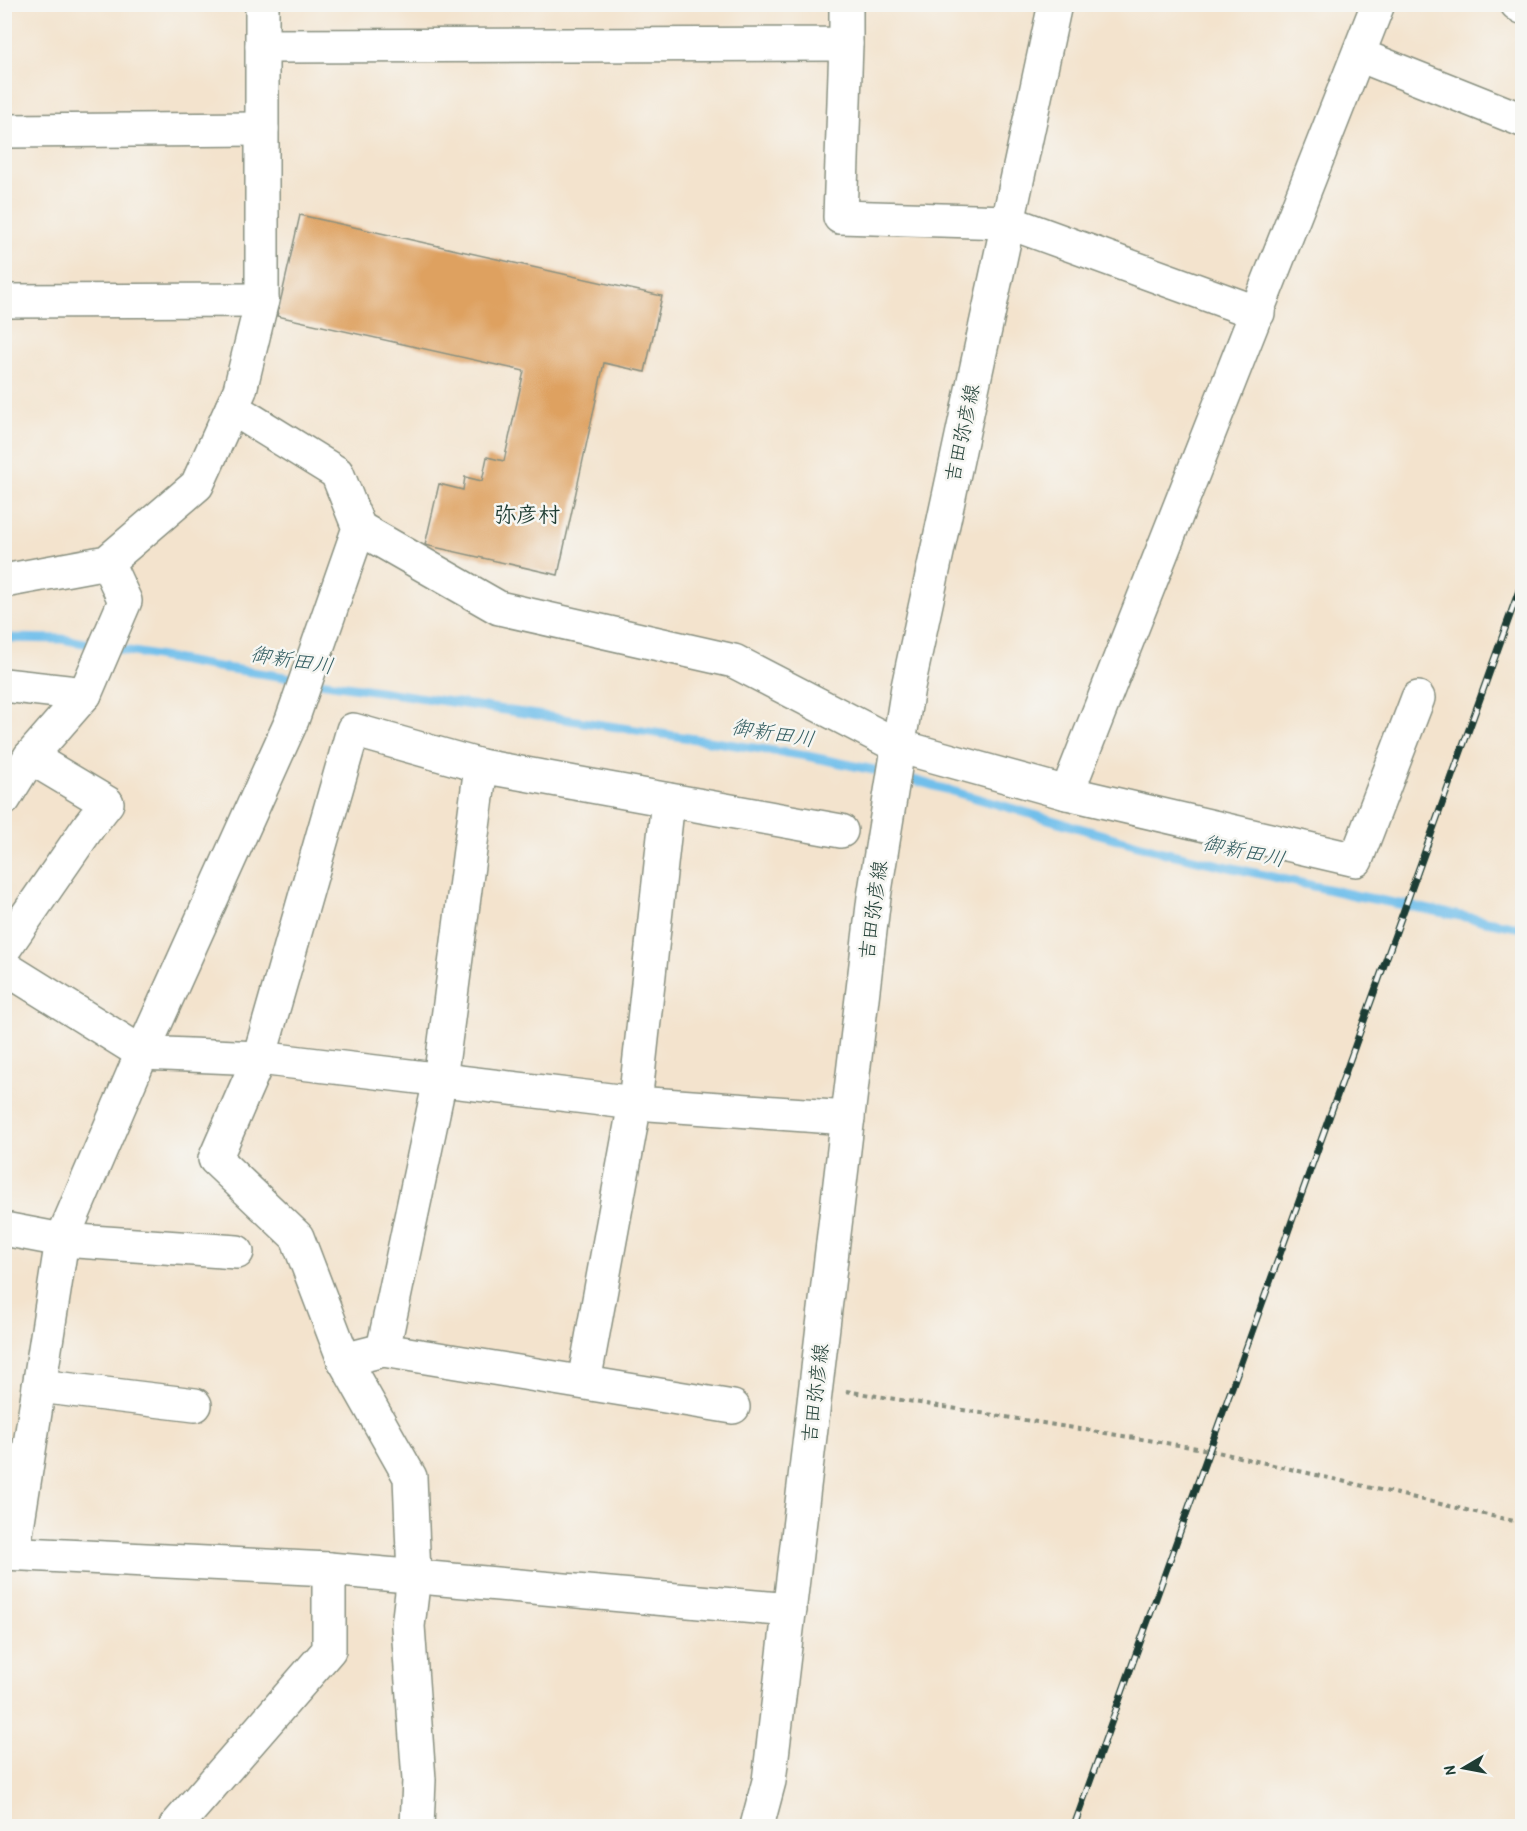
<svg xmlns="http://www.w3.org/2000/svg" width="1527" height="1831" font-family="'Patrick Hand','Klee One',sans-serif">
  <rect width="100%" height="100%" fill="#f6f6f2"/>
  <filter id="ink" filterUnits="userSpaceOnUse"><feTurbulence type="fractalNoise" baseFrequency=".0167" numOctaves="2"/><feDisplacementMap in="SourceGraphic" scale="12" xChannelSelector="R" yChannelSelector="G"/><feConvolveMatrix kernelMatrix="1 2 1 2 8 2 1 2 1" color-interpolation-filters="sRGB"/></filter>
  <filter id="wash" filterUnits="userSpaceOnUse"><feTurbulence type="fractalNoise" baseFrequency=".008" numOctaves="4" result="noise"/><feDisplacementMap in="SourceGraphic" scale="24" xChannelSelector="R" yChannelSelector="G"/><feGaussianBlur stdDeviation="1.35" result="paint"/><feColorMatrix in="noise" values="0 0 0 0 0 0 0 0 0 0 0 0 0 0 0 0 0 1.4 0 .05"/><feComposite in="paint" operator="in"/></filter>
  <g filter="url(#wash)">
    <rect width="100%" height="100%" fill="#f3e3cd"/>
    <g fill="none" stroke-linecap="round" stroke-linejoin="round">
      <g stroke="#71bfeb" stroke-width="9">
        <polyline points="4,638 62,639 211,666 299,679"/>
        <polyline points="313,681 807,756 893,774 1162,852 1358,896 1522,928"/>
      </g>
    </g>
    <g id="blocks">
      <polygon fill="#dea161" points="300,215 662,296 645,372 604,363 558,575 425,545 439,484 463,490 465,477 482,481 487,457 504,461 524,371 277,316"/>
    </g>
  </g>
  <g filter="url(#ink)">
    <use href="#blocks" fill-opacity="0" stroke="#899080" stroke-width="1.5"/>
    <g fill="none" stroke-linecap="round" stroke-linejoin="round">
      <g stroke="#899080" stroke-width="36">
        <g id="minor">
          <polyline points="1517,4 1522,7"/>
          <polyline points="846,44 840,217 1008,222 1258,313"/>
          <polyline points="262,46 846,44 846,4"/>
          <polyline points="1359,55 1522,120"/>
          <polyline points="4,131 262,129"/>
          <polyline points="4,301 262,300"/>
          <polyline points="359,528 499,608 734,661 898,746 1067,793 1378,4"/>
          <polyline points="4,581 107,562 197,485 240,390 262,300 262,4"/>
          <polyline points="4,685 85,694"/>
          <polyline points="1067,793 1356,860 1418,698"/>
          <polyline points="4,799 30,757 85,694 125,601 107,562"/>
          <polyline points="4,949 89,826 107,803 30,757"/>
          <polyline points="4,967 142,1053 292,720 359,528 337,473 232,408"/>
          <polyline points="4,1229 62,1240 237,1252"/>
          <polyline points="383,1350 440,1080 481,766 841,831"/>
          <polyline points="344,1360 297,1237 215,1159 259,1058 353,730 481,766"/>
          <polyline points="584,1382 635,1103 668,800"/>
          <polyline points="39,1386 195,1405"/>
          <polyline points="4,1553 329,1569 790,1610"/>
          <polyline points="13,1553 62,1240 142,1053 259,1058 635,1103 848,1118"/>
          <polyline points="176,1826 329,1650 329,1569"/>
          <polyline points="417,1826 419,1780 408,1626 414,1576 410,1477 344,1360 383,1350 733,1407"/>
        </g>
      </g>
      <g stroke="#899080" stroke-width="36">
        <polyline id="major" points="757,1826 769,1781 874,897 908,687 1055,4"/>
      </g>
      <polyline stroke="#899080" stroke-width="4" stroke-dasharray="4.5 4.5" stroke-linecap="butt" points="846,1391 1209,1450 1522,1523"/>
      <use href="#minor" stroke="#fff" stroke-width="33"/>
      <use href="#major" stroke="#fff" stroke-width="33"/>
      <g stroke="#1f3d34" stroke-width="7">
        <polyline id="rail" points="1074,1826 1522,582"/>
      </g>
      <use href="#rail" stroke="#f6f6f2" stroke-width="4.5" stroke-dasharray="14" stroke-linecap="butt"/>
    </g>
  </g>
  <g text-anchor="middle" stroke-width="5" stroke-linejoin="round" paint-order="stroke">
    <g font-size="20" fill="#1f3d34" stroke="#f6f6f2">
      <text transform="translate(962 433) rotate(-78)" y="7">吉田弥彦線</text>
      <text transform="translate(873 910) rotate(-82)" y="7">吉田弥彦線</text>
      <text transform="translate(815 1393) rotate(-83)" y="7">吉田弥彦線</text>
    </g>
    <g font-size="21" font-style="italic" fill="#345e62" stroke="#f6f6f2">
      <text transform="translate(292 660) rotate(9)" y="7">御新田川</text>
      <text transform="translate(773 733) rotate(9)" y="7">御新田川</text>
      <text transform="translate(1244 851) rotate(12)" y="7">御新田川</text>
    </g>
    <g font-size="22" font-weight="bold" fill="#1f3d34" stroke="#f6f6f2">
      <text x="527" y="522">弥彦村</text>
    </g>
  </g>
  <rect width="1527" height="1831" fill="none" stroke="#f6f6f2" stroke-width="24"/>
  <g transform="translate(1464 1768) rotate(260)" stroke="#f6f6f2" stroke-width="4.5" paint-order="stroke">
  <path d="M0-4.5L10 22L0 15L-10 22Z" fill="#1f3d34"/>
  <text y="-9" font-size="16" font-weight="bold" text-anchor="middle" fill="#1f3d34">N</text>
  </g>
</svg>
